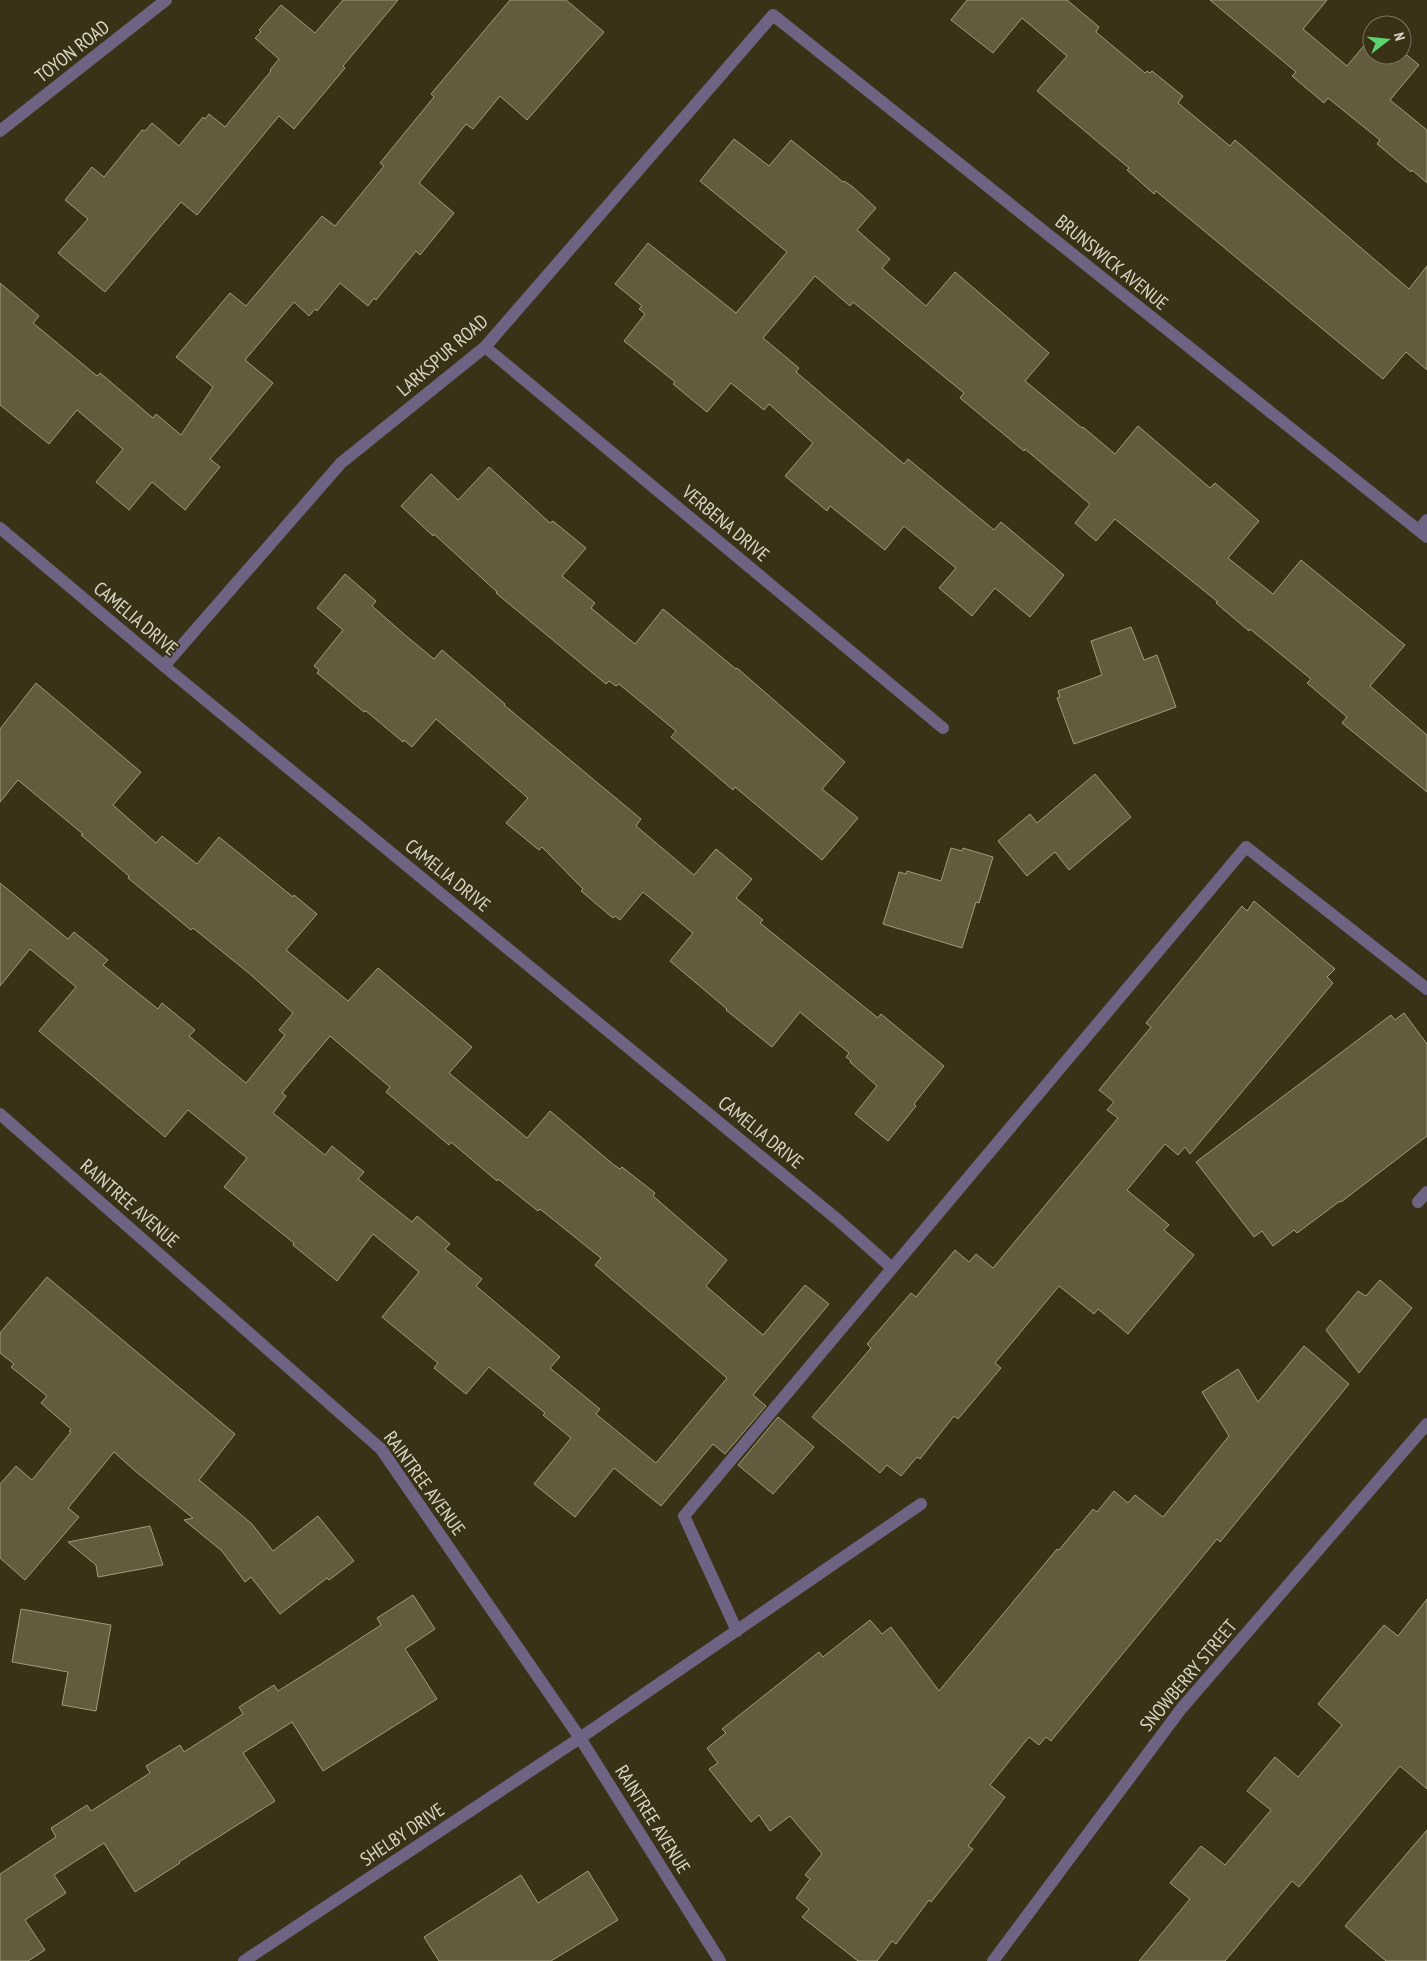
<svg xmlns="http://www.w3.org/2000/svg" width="1427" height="1961" font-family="'PT Sans Narrow',sans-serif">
  <rect width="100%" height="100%" fill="#3a3217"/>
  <g fill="#635b3e" stroke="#a29a7b" fill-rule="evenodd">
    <polygon points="343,0 398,0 343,66 345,68 294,129 279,116 197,215 181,202 105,292 58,253 88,219 65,200 92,167 104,177 142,130 145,131 152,123 179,146 203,117 205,119 209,114 225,127 271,71 270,70 279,59 255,38 261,32 259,30 281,5 315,33"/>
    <polygon points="510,0 566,0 604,32 527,120 500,96 473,129 466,124 419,183 454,213 420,255 416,251 376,300 374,298 368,306 340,283 317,311 315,309 309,316 294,302 245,360 273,383 210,459 220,467 185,510 152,482 129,510 96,482 123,449 77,410 49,444 0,405 0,283 39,316 33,323 97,376 100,373 153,418 156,414 181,435 213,387 176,357 230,293 246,306 322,216 335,226 384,166 380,163 434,97 431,94"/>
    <polygon points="967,0 1067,0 1099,27 1096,32 1145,73 1147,71 1150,73 1152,71 1183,96 1178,103 1230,146 1235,140 1409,289 1427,266 1427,370 1406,352 1383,379 1156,191 1154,194 1127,170 1129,168 1037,91 1067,56 1022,18 993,53 951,20"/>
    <polygon points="1210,0 1327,0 1303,29 1347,66 1372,36 1372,55 1402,55 1402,51 1419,65 1390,100 1427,130 1427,183 1412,170 1411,172 1377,144 1380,140 1328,98 1324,103 1292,76 1296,72"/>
    <polygon points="734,139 769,166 791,140 843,182 844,181 853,187 876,208 857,230 890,259 882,268 926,306 955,272 1049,353 1025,381 1082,428 1083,427 1115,454 1138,426 1210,488 1215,483 1259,521 1228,558 1273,594 1301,560 1405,645 1370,686 1427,735 1427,792 1342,723 1347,717 1307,683 1311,679 1250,629 1249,631 1216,603 1218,602 1115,519 1096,541 1075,523 1090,504 1025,449 1024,451 960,398 964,393 853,302 850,306 815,276 763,338 799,368 796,372 904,464 908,459 994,530 1001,522 1064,575 1030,617 995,588 972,616 939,588 956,568 904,526 885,550 830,506 827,511 785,476 813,443 769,404 764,410 731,383 707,412 673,384 675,382 624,341 645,314 639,309 642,306 615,284 648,243 736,313 787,252 700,181"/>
    <polygon points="489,467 550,523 553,521 586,548 562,576 595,603 591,608 635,644 663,609 736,669 737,668 845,762 822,789 858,818 822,860 735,787 733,790 671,737 676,731 619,684 616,686 609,681 606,684 496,593 497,592 434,534 433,536 401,506 431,474 458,500"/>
    <polygon points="345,574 376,601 372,606 405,635 434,659 442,650 505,704 504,705 641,819 636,826 694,875 716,849 752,879 736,898 763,920 760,923 878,1018 881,1014 944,1066 914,1104 916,1106 888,1141 855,1114 877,1086 850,1062 851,1061 846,1057 849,1053 800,1012 772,1047 726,1010 727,1009 670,961 693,933 643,892 620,920 615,916 613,918 581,891 583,889 542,847 539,850 506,823 528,798 436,719 412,747 404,740 403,742 366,711 364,712 317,673 319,670 314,666 343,630 317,608"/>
    <polygon points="1131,627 1144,660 1157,655 1176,707 1074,744 1057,698 1060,697 1058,691 1102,675 1091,641"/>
    <path d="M36,683L141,772L113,805L156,843L162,836L197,864L219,837L293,897L294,895L317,914L286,950L348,1001L378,968L472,1047L449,1073L527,1138L550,1111L614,1165L620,1169L622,1167L655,1193L653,1196L727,1260L706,1286L763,1335L805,1285L829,1304L753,1395L766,1406L725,1454L713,1444L661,1506L614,1468L575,1517L534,1484L571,1438L543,1415L545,1413L489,1367L466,1394L434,1368L438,1363L382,1317L419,1272L373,1234L337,1281L293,1245L294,1243L224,1187L247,1158L188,1110L165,1137L39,1031L76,987L30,949L0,986V883L68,939L74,932L108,960L103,965L158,1009L162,1003L195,1030L189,1036L246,1083L285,1035L279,1030L293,1013L250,974L193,928L191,930L128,878L129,876L81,835L83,834L18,780L0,802V729ZM330,1036L390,1087L386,1092L449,1145L451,1142L497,1181L498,1179L538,1211L540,1209L601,1258L595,1265L727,1378L656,1463L596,1414L600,1409L550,1368L560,1357L476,1286L482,1279L445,1249L450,1244L417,1216L412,1222L358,1179L364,1172L332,1146L325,1155L273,1113L286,1096L282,1093Z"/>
    <polygon points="1095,774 1131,817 1069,870 1055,852 1027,876 998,841 1030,814 1037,823"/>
    <polygon points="951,848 962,851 963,848 993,857 979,903 976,902 962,948 883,924 899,872 906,874 907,871 941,881"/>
    <polygon points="1254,901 1335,969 1327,977 1333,983 1190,1154 1185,1147 1178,1155 1165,1144 1127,1190 1169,1225 1164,1230 1194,1255 1128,1334 1098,1309 1094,1314 1059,1286 995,1363 1001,1368 958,1419 954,1416 920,1459 917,1457 901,1476 887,1465 880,1473 812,1417 871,1348 867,1344 911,1293 916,1297 955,1250 969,1262 976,1254 993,1268 1118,1118 1107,1110 1114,1102 1099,1090 1151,1027 1146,1023 1242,906 1247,911"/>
    <polygon points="1404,1013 1427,1044 1427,1136 1341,1202 1340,1201 1297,1233 1294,1230 1273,1246 1262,1231 1254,1237 1196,1162 1391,1015 1395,1020"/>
    <polygon points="47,1277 235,1434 199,1480 252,1524 273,1551 318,1516 354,1561 329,1580 327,1578 280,1614 251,1577 245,1582 222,1551 184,1520 193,1518 134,1470 114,1452 68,1508 79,1517 25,1580 0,1558 0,1484 16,1466 32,1480 71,1432 69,1431 71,1429 41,1403 47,1396 11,1367 14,1364 0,1353 0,1333"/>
    <polygon points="1380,1280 1412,1308 1359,1373 1326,1330 1358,1291 1366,1296"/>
    <polygon points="1304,1346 1349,1384 1220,1542 1217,1539 1051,1741 1046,1737 1039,1745 1029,1737 990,1785 1005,1797 968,1846 973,1849 931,1902 929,1900 896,1944 892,1941 877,1961 858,1961 802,1917 809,1909 796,1898 810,1879 805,1875 822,1854 790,1816 770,1831 759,1815 751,1822 709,1769 718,1763 707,1748 726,1733 722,1729 819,1652 823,1657 870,1620 882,1634 891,1627 939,1691 1057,1549 1059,1550 1093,1509 1097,1512 1114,1491 1128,1503 1135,1495 1163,1517 1229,1436 1202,1392 1238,1369 1258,1402"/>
    <polygon points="778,1417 814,1447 773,1494 738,1465"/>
    <polygon points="150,1526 163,1565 98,1577 96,1565 68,1542"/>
    <polygon points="413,1595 435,1629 405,1649 437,1699 323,1771 292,1722 243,1753 275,1801 179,1862 180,1863 135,1892 104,1843 54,1875 66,1893 25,1920 45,1950 28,1961 0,1961 0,1874 56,1837 51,1828 87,1805 91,1811 150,1773 146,1766 180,1745 184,1752 243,1714 239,1707 274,1685 278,1691 318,1666 381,1625 377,1618"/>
    <polygon points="1427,1599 1427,1789 1400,1766 1299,1887 1292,1881 1225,1961 1139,1961 1190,1899 1170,1883 1201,1846 1225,1865 1271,1810 1247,1791 1275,1757 1298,1777 1342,1725 1318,1704 1384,1625 1398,1636"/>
    <polygon points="21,1609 111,1625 96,1711 62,1705 68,1672 12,1662"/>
    <polygon points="1427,1830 1427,1961 1386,1961 1345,1926"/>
    <polygon points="588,1871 618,1920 551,1961 439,1961 424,1937 521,1875 538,1903"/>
  </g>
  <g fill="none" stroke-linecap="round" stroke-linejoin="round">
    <g stroke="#6e6382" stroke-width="12">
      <polyline points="1418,1202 1427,1192"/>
      <polyline points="873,1251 892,1268"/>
      <polyline points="737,1631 684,1516 1246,847 1427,989"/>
      <polyline points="580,1738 921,1504"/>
    </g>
    <g stroke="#6e6382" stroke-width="12">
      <polyline points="0,131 166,0"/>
      <polyline points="485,347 943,728"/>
      <polyline points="0,528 164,666 838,1220 873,1251"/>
      <polyline points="1419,530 1427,520"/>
      <polyline points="164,666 341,463 485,347 773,15 1427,537"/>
      <polyline points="0,1114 381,1449 580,1738 720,1961"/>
      <polyline points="244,1961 580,1738"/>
      <polyline points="993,1961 1181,1709 1427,1424"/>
    </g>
  </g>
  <g text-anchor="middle" stroke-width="4" stroke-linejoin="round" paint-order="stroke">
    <g font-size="19" fill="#dad6c6" stroke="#3a3217">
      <text transform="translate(72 51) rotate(-38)" y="7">TOYON ROAD</text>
      <text transform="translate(1112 262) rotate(39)" y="7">BRUNSWICK AVENUE</text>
      <text transform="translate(442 355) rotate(-41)" y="7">LARKSPUR ROAD</text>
      <text transform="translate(726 523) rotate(40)" y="7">VERBENA DRIVE</text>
      <text transform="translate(136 618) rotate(40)" y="7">CAMELIA DRIVE</text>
      <text transform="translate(448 875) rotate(39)" y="7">CAMELIA DRIVE</text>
      <text transform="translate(761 1132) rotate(39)" y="7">CAMELIA DRIVE</text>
      <text transform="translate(130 1203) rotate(41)" y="7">RAINTREE AVENUE</text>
      <text transform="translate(425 1483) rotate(54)" y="7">RAINTREE AVENUE</text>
      <text transform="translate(1188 1675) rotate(-50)" y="7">SNOWBERRY STREET</text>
      <text transform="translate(653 1819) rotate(58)" y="7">RAINTREE AVENUE</text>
      <text transform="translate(402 1834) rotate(-34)" y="7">SHELBY DRIVE</text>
    </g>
  </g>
  <g transform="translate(1387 40) rotate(74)"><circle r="24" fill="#3a3217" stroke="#7a745d"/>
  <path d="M0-4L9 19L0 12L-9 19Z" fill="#5ad56f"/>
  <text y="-8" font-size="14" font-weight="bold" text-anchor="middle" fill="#dad6c6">N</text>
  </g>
</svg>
